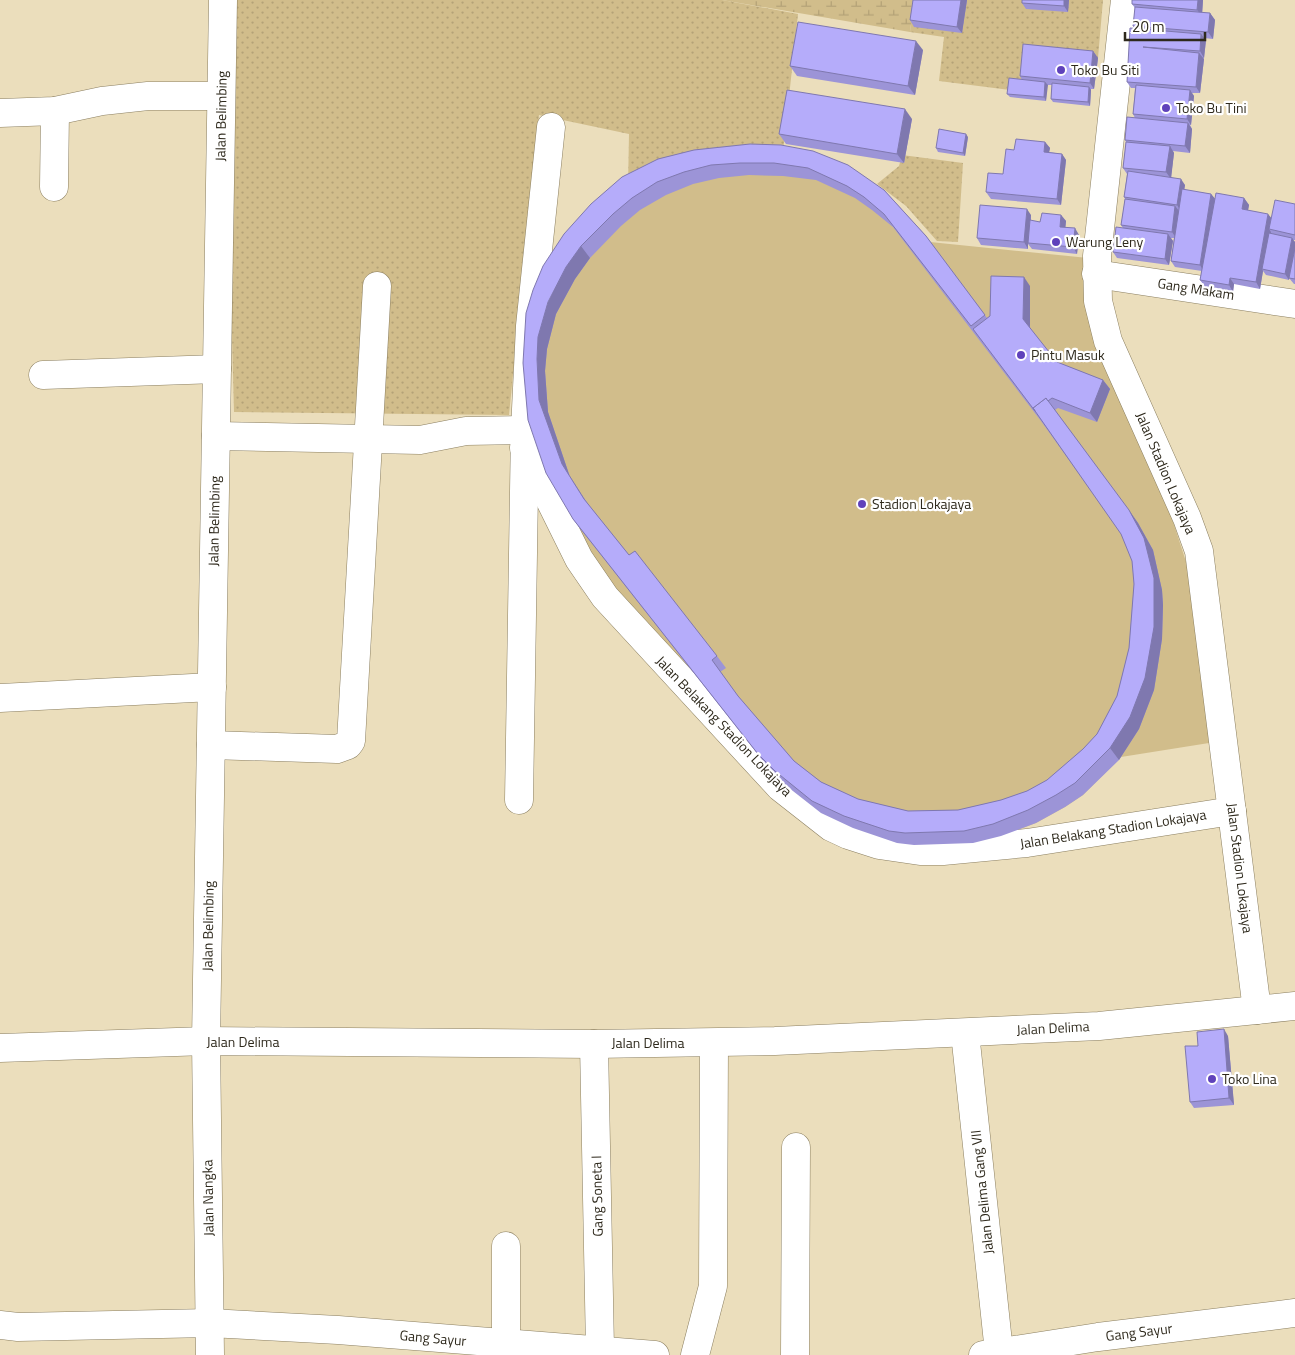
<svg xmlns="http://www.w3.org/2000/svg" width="1295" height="1355" font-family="'Titillium Web',sans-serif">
  <defs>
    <pattern id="grass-dots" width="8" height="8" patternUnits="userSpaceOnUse" patternTransform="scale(1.25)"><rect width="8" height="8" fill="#d1bd8b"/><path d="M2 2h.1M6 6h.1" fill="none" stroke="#b4a277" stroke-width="1.8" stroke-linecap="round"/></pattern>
    <pattern id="wetland-marsh" width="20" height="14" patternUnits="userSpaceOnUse" patternTransform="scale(1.25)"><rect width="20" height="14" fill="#d1bd8b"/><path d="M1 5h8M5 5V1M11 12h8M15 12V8" fill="none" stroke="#b4a277"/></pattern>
  </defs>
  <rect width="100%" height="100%" fill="#ebdebc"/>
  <g fill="url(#grass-dots)">
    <polygon points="230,0 722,0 798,14 783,152 628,187 629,134 539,115 509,415 234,412 230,265"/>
    <polygon points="914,0 1103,0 1098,58 1024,82 1010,90 939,81 944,37 910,32"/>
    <polygon points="902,155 963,163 958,242 937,241 906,206 877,184 899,166"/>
  </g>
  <polygon fill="url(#wetland-marsh)" points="722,0 914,0 910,32"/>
  <polygon fill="#d1bd8b" points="789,157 930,242 1088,258 1188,568 1198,624 1209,743 1121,757 1083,795 1065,807 1036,823 1001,836 869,835 663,657 557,509 532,346 615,202"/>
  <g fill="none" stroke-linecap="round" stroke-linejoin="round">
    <g stroke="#8b7f60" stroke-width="29">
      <g id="street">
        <polyline points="1125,0 1097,256 1098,301 1108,341 1187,518 1199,551 1257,1010"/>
        <polyline points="0,113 55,111 102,101 148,96 221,96"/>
        <polyline points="54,187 55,111"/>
        <polyline points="1096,274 1295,304"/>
        <polyline points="43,375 217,369"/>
        <polyline points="216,436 420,440 466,431 525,430"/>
        <polyline points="524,448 579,559 605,597 780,787 831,827 848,835 879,845 920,851 943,851 1027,843 1232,811"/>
        <polyline points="0,698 212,687"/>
        <polyline points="211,745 337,749 348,745 351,741 377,286"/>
        <polyline points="519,800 525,430 530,326 551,127"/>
        <polyline points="965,1033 999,1352"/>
        <polyline points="594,1044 600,1349"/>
        <polyline points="506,1246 506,1343"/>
        <polyline points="0,1325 18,1327 210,1323 338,1330 655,1355"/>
        <polyline points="695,1355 713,1286 714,1043"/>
        <polyline points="795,1355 796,1147"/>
        <polyline points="983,1355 1098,1337 1295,1313"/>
      </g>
    </g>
    <g stroke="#8b7f60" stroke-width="29">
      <g id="secondary">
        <polyline points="0,1048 206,1041 594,1044 775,1041 1099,1026 1295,1006"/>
        <polyline points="210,1355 206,1041 223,0"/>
      </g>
    </g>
    <use href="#street" stroke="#fff" stroke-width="28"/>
    <use href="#secondary" stroke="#fff" stroke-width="28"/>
  </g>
  <g fill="#9c94d7" fill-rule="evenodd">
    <polygon points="913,0 967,0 962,33 914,27 910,20"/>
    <polygon points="1022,0 1069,0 1068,12 1026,9 1022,3"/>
    <polygon points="1132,0 1203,0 1202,13 1210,13 1215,20 1213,39 1204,38 1206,40 1204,58 1203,58 1204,59 1200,93 1192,93 1194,96 1191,125 1190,125 1192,129 1190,153 1173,151 1174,153 1171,177 1185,185 1184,190 1211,194 1215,199 1244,198 1249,205 1248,210 1271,218 1295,204 1295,240 1293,240 1295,242 1295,284 1294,284 1289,278 1289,280 1266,275 1263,271 1260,289 1234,284 1233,292 1205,287 1200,280 1202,271 1175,267 1171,261 1174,238 1171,238 1173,241 1169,265 1117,258 1113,252 1123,228 1121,225 1125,199 1124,197 1127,174 1123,168 1126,142 1125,140 1135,118 1133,114 1135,88 1131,88 1127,82 1135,29 1133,26 1135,8 1132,4"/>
    <polygon points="923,50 915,95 797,76 790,66"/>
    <polygon points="1093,51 1098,58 1094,89 1091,89 1091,90 1090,106 1053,102 1051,99 1052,85 1047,85 1046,101 1010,97 1007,94 1022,80 1020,76"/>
    <polygon points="912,119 904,163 786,144 779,134"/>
    <polygon points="968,137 965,156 938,152 936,148"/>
    <polygon points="1045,142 1050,148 1049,152 1062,154 1066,160 1061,205 991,199 986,192 1003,174 1014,150"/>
    <path d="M750,144L884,190L926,236L987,318L1030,286V328L1057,362L1103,380L1110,389L1097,422L1058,408L1055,410L1138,523L1153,550L1162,590L1163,605L1162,639L1154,690L1139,729L1119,760L1083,795L1065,807L1036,823L1001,836L973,843L914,845L897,843L853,828L821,813L784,784L767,766L582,531L573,519L523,363L591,204ZM749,175L783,176L816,180L855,198L872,210L893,227L1041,421L1122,534L1132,561L1134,584L1129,648L1117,696L1097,734L1083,749L1047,780L1027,791L1001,800L958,810L908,811L858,799L821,782L794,761L738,696L720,672L726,668L717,656L629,555L588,504L570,477L548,412L545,371L547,349L556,314L575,279L590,258L621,226L640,210L666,195L693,184L719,178Z"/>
    <polygon points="1031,215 1031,221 1040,222 1061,215 1066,221 1065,227 1079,235 1077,254 1032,249 1028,244 1028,249 981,245 977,238"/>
    <polygon points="1228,1036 1234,1105 1194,1108 1190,1102 1198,1046"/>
  </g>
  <g fill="#7f78af">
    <polygon points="961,0 967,0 962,33 957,27"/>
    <polygon points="1064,0 1069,0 1068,12 1064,6"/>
    <polygon points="1198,0 1203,0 1202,16 1197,10"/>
    <polygon points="1210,13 1215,20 1213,39 1208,32"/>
    <polygon points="1201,34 1206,40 1204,58 1200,51"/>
    <polygon points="916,41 923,50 915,95 908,86"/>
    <polygon points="1093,51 1098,58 1094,89 1090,83"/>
    <polygon points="1199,53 1204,59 1200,93 1196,87"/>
    <polygon points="1045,82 1048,85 1046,101 1044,97"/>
    <polygon points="1089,87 1091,90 1090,106 1088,102"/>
    <polygon points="1190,90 1194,96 1191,125 1187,119"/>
    <polygon points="905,109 912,119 904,163 897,154"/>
    <polygon points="1188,123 1192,129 1190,153 1185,146"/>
    <polygon points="966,134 968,137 965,156 963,153"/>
    <polygon points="1045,142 1050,148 1048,158 1044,152"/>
    <polygon points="1170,146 1174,153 1171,179 1166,172"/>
    <polygon points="1062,154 1066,160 1061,205 1057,199"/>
    <polygon points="1181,179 1185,185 1181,211 1177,205"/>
    <polygon points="1211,194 1216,200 1204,272 1200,265"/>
    <polygon points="1244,198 1249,205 1247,216 1242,209"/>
    <polygon points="1175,206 1180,212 1176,238 1172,232"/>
    <polygon points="1027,209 1031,215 1029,243 1028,243 1028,249 1024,242"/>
    <polygon points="1268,214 1273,220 1269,229 1271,232 1264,269 1262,269 1263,271 1260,289 1256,282"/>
    <polygon points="1061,215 1066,221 1065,233 1060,227"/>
    <polygon points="1075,228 1079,235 1077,254 1073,247"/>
    <polygon points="1168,234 1173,241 1169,265 1165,259"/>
    <polygon points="1292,238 1295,242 1295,250 1289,280 1285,274"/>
    <polygon points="581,246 590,258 575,279 556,314 547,349 545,371 548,412 570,477 593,512 562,464 539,400 537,359 538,337 548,302 566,267"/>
    <polygon points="1024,277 1030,286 1030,329 1023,319"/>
    <polygon points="1230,278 1234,284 1233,292 1229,285"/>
    <polygon points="1103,380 1110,389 1097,422 1090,413"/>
    <polygon points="1129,510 1138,523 1153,550 1162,590 1163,605 1162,639 1154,690 1139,729 1119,760 1110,748 1154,593"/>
    <polygon points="1224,1029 1228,1036 1234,1105 1229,1098"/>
  </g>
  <g fill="#b5acfa" stroke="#7f78af">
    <polygon points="913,0 961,0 957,27 910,20"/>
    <polygon points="1022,0 1064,0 1064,6 1022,3"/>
    <polygon points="1132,0 1198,0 1197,10 1132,4"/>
    <polygon points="1135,7 1210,13 1208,32 1133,26"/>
    <polygon points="798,22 916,41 908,86 790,66"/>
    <polygon points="1130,28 1201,34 1200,51 1143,47 1199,53 1196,87 1127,82"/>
    <polygon points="1023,44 1093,51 1090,83 1020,76"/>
    <polygon points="1009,78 1045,82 1044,97 1007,94"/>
    <polygon points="1052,83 1089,87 1088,102 1051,99"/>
    <polygon points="1136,85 1190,90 1187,119 1133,114"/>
    <polygon points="787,90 905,109 897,154 779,134"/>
    <polygon points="1127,117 1188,123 1185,146 1125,140"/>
    <polygon points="939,129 966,134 963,153 936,148"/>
    <polygon points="1016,139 1045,142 1044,152 1062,154 1057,199 986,192 988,173 1003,174 1006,149 1014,150"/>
    <polygon points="1126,142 1170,146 1166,172 1123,168"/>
    <polygon points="750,144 781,145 813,151 848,165 884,190 926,236 985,315 971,326 884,214 864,197 847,186 808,168 774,163 740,163 711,165 684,172 657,182 632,198 613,214 581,246 566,267 548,302 538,337 537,359 539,400 562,464 584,499 629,555 635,551 717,656 712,660 738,696 794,761 821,782 858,799 908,811 958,810 1001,800 1027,791 1047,780 1083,749 1097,734 1117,696 1129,648 1134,584 1132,561 1121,534 1033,408 1046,398 1129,510 1144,538 1154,578 1154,627 1145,678 1130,717 1110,748 1075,783 1056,795 1028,810 993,824 964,831 905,833 889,831 844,816 812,801 775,771 758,754 573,519 546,473 528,420 523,363 526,313 533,290 543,266 564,234 591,204 622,177 658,159 694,150"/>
    <polygon points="1128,171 1181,179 1177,205 1124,197"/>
    <polygon points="1182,189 1211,194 1200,265 1171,261"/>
    <polygon points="1216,193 1244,198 1242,209 1268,214 1256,282 1230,278 1229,285 1200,280"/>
    <polygon points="1125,199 1175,206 1172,232 1121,225"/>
    <polygon points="1275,200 1295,204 1295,235 1269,229"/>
    <polygon points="980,205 1027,209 1024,242 977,238"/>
    <polygon points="1042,213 1061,215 1060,227 1075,228 1073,247 1028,243 1030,220 1040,222"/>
    <polygon points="1116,227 1168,234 1165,259 1113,252"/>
    <polygon points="1269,233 1292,238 1285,274 1262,269"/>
    <polygon points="1295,248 1295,279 1289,278"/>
    <polygon points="991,276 1024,277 1023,319 1057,362 1103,380 1090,413 1052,398 1048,401 1046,398 1033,408 1035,411 973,329 990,316"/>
    <polygon points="1224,1029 1229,1098 1190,1102 1185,1046 1198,1046 1197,1032"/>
  </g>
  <g fill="#5f42bb" stroke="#fff" stroke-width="2">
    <circle cx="1061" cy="70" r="5"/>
    <circle cx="1166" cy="108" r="5"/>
    <circle cx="1056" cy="242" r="5"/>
    <circle cx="1021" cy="355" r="5"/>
    <circle cx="862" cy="504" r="5"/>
    <circle cx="1212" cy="1079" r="5"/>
  </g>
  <g text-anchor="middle" stroke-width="4.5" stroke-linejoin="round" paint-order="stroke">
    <g font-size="14" fill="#2e291c" stroke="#fff" text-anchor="start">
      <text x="1071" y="75">Toko Bu Siti</text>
      <text x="1176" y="113">Toko Bu Tini</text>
      <text x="1066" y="247">Warung Leny</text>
      <text x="1031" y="360">Pintu Masuk</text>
      <text x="872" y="509">Stadion Lokajaya</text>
      <text x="1222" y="1084">Toko Lina</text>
    </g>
    <g font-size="14" fill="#2e291c" stroke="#fff">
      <text transform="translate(221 116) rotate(-89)" y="5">Jalan Belimbing</text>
      <text transform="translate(1196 289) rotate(9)" y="5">Gang Makam</text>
      <text transform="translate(1166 473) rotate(67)" y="5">Jalan Stadion Lokajaya</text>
      <text transform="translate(214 521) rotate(-89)" y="5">Jalan Belimbing</text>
      <text transform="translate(724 726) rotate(46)" y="5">Jalan Belakang Stadion Lokajaya</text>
      <text transform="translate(1113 829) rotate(-9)" y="5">Jalan Belakang Stadion Lokajaya</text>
      <text transform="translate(1240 868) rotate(83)" y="5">Jalan Stadion Lokajaya</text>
      <text transform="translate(208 926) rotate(-89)" y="5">Jalan Belimbing</text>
      <text transform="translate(1053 1028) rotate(-3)" y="5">Jalan Delima</text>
      <text x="243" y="1047">Jalan Delima</text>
      <text x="648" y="1048">Jalan Delima</text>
      <text transform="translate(982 1192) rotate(-96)" y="5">Jalan Delima Gang VII</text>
      <text transform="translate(597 1196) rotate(-91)" y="5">Gang Soneta I</text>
      <text transform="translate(208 1198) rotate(-91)" y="5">Jalan Nangka</text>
      <text transform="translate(1139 1332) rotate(-7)" y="5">Gang Sayur</text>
      <text transform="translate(433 1338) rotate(5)" y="5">Gang Sayur</text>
    </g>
  </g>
  <path d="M1125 32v8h80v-8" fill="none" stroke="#2e291c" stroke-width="2.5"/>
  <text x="1132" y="32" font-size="15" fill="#2e291c" stroke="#ffffff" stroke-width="4" paint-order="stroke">20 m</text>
</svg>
